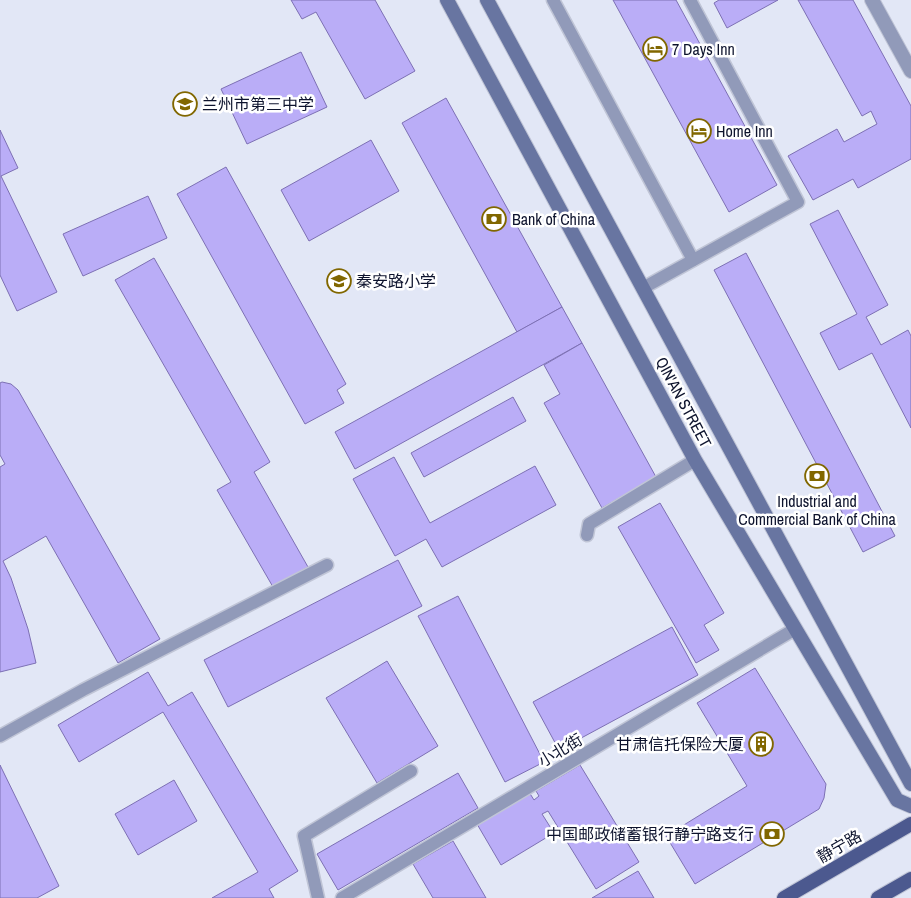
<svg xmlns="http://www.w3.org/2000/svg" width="911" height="898" font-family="'Archivo Narrow','Noto Sans SC',sans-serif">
  <rect width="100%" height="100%" fill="#e2e7f6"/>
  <g fill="#baadf7" stroke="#7d70b4">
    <polygon points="291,0 375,0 415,71 365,99 316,12 302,19"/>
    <polygon points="613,0 676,0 777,185 729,212"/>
    <polygon points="719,0 778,0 727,28 714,3"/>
    <polygon points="798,0 853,0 911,106 911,159 858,188 853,179 813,200 788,156 837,129 844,142 877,124 871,111 862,116"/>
    <polygon points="301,52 327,107 247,144 221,89"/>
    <polygon points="446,98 562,307 517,332 402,123"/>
    <polygon points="0,130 18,168 1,176 57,292 17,311 0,275"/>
    <polygon points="371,140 399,191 309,241 281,190"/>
    <polygon points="226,167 346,384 337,390 344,403 305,424 177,194"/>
    <polygon points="148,196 167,238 83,276 63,234"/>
    <polygon points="838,210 888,305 866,317 881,345 908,330 911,336 911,428 872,353 839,370 820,333 857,314 810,224"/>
    <polygon points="746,253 895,536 863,552 714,270"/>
    <polygon points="154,258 270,462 254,472 308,567 273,587 217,490 231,482 115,280"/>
    <polygon points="562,307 582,343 355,469 335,432"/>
    <polygon points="582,343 656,477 602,508 544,403 560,394 544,365"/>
    <polygon points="2,382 11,384 18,390 160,639 118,663 46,536 3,561 11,578 28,629 36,663 0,672 0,467 5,464 0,455 0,383"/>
    <polygon points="513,397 526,421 424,477 411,453"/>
    <polygon points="394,457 430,523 535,466 556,505 442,567 426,539 395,556 353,479"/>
    <polygon points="660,503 724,613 704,625 719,650 696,663 618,527"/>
    <polygon points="398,560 422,606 228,707 204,660"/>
    <polygon points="458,596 544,762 505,782 418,616"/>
    <polygon points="672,627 698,675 559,750 533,702"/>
    <polygon points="387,661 438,746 377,783 326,698"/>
    <polygon points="755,668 826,784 824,798 819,809 695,884 666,836 747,786 697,703"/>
    <polygon points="148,672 168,706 192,692 298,871 269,889 274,898 212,898 258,872 163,712 79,762 58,725"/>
    <polygon points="0,765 59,886 37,898 0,898"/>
    <polygon points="580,765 639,862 596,889 548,811 542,814 554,833 501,865 477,824 529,792 534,800 539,796 536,791"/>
    <polygon points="458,773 478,808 338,890 317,854"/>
    <polygon points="174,780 197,821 138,855 115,814"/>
    <polygon points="453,841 486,898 433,898 413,864"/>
    <polygon points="638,871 654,898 592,898"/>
  </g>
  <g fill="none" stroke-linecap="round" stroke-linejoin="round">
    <g stroke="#c0c5d6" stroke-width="15">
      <g id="service">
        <polyline points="553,0 693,260"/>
        <polyline points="643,288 798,202 690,0"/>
        <polyline points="587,535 589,524 695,460"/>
        <polyline points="0,736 83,690 327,565"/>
        <polyline points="318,898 304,836 411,771"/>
        <polyline points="342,898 795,629"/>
      </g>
    </g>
    <g stroke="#c0c5d6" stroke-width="16">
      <polyline id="minor" points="872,0 911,71"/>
    </g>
    <g stroke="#c0c5d6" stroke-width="16">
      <g id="secondary">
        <polyline points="447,0 695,460 897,800 911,806"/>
        <polyline points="487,0 911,784"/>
      </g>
    </g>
    <g stroke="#c0c5d6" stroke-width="16">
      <g id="primary">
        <polyline points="784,898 911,824"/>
        <polyline points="878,898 911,879"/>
      </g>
    </g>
    <use href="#service" stroke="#919ab9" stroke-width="12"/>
    <use href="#minor" stroke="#919ab9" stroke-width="14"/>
    <use href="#secondary" stroke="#6875a1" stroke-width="14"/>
    <use href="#primary" stroke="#4c598f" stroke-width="14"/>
  </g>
  <defs>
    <g id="hotel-ring" transform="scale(1.25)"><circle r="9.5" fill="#fff" stroke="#816700" stroke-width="1.5"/><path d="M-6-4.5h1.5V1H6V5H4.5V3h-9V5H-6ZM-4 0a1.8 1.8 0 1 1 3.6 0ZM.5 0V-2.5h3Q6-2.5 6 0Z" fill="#816700"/></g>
    <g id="school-ring" transform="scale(1.25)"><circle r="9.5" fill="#fff" stroke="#816700" stroke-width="1.5"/><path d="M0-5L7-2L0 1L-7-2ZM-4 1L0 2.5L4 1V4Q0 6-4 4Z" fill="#816700"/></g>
    <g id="bank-ring" transform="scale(1.25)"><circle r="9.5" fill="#fff" stroke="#816700" stroke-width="1.5"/><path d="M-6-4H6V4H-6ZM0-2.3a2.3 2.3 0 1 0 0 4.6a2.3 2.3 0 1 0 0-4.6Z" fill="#816700"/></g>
    <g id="building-ring" transform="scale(1.25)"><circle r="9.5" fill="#fff" stroke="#816700" stroke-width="1.5"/><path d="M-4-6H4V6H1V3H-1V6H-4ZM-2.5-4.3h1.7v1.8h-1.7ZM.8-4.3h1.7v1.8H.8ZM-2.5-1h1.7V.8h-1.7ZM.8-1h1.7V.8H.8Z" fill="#816700"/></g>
  </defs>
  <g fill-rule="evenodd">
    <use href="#hotel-ring" x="655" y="49"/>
    <use href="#school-ring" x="185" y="104"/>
    <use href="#hotel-ring" x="699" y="131"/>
    <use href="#bank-ring" x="494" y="219"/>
    <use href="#school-ring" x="339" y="281"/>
    <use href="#bank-ring" x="817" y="476"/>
    <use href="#building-ring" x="761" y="744"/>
    <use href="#bank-ring" x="772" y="834"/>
  </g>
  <g text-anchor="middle" stroke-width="5" stroke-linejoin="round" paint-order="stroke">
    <g font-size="16" fill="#0d132d" stroke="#fff" text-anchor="start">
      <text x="672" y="55">7 Days Inn</text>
      <text x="202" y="110">兰州市第三中学</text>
      <text x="716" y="137">Home Inn</text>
      <text x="512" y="225">Bank of China</text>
      <text x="356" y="287">秦安路小学</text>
      <text x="817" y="507" text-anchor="middle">Industrial and<tspan x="817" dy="18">Commercial Bank of China</tspan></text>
      <text x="744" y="750" text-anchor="end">甘肃信托保险大厦</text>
      <text x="754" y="840" text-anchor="end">中国邮政储蓄银行静宁路支行</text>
    </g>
    <g font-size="16" fill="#0d132d" stroke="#fff">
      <text transform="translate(684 402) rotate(62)" y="6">QIN'AN STREET</text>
      <text transform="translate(560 750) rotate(-31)" y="6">小北街</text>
      <text transform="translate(839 846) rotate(-30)" y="6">静宁路</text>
    </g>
  </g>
</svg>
